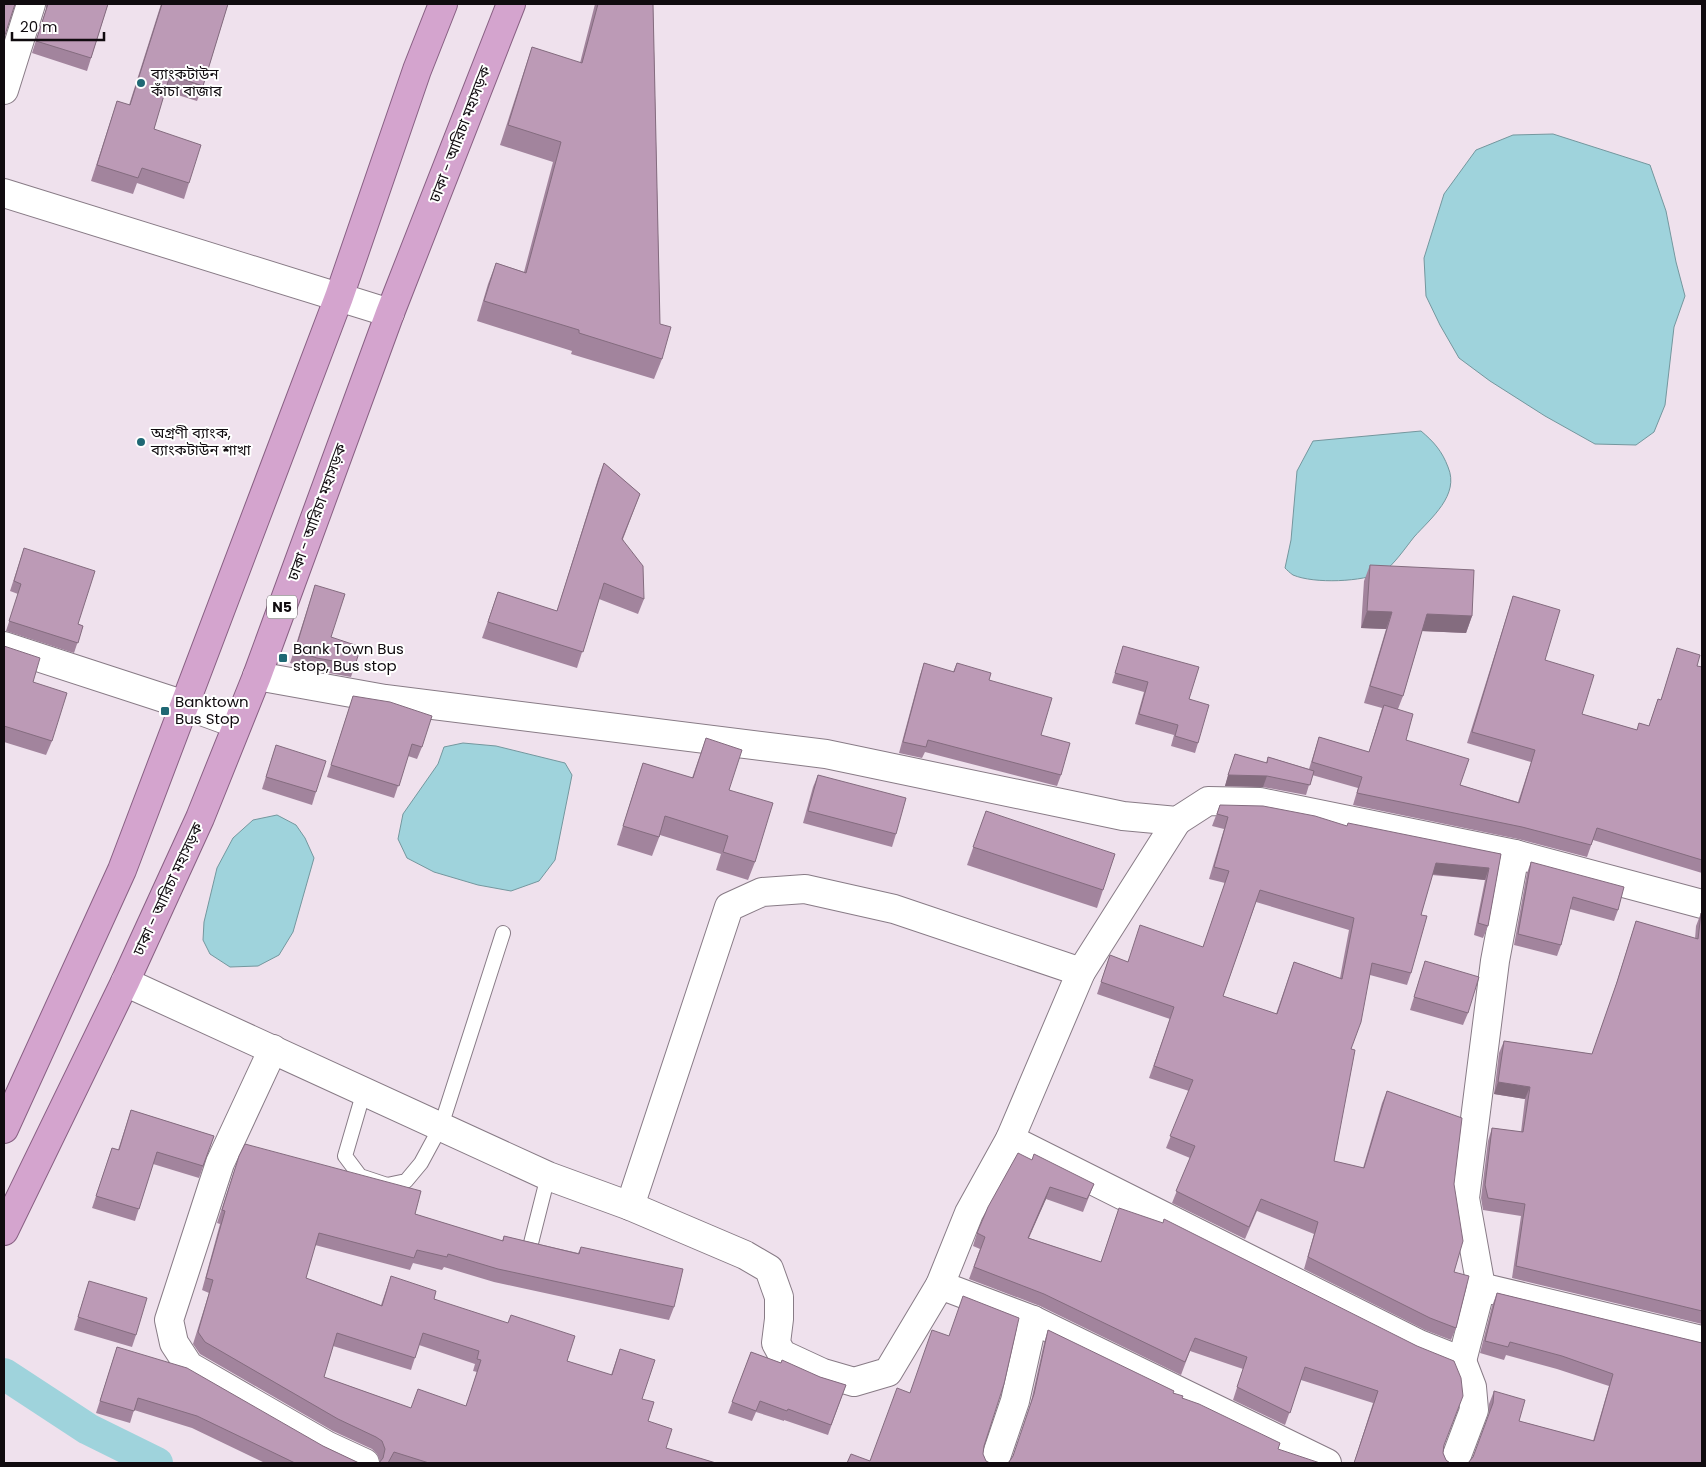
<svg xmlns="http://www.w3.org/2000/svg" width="1706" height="1467" font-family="Poppins,'Noto Sans Bengali',sans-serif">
  <rect width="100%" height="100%" fill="#efe1ed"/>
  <g fill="#9fd3dc" stroke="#74979e">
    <polygon points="1553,134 1650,165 1666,211 1676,262 1685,296 1674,327 1665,405 1654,432 1636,445 1595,444 1545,416 1490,381 1459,358 1440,325 1426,296 1424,258 1444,194 1476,150 1513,135"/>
    <path d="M1421,431C1434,442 1442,451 1448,467C1460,495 1431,518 1414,537C1406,547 1393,566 1383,572C1363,582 1314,584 1293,575C1290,573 1287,570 1285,568L1291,540L1297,471L1313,441Z"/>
    <polygon points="463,743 496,746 565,763 572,775 555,860 539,881 511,891 478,885 434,872 407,858 398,839 403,814 438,764 444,747"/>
    <polygon points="277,815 296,825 305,838 314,858 293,932 279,955 258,966 230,967 210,954 203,940 204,922 217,868 233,838 253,820"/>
  </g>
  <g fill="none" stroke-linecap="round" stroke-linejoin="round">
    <polyline stroke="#9fd3dc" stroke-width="32" points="4,1374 88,1429 157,1463"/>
    <g stroke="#887b86" stroke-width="16">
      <g id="service">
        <polyline points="364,1091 345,1156 360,1176 387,1185 406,1181 421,1163 441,1126 503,933"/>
        <polyline points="530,1247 548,1176"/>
      </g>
    </g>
    <g stroke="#887b86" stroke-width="30">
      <g id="minor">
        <polyline points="4,90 31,4"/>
        <polyline points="4,193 390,313"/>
        <polyline points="4,646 185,705 237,724"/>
        <polyline points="257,676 385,699 826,754 1123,816 1177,821 1208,801 1260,802 1515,854 1702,904"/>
        <polyline points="125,982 548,1176 630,1206 745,1255 769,1269 779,1297 779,1319 776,1343 782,1354 823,1373 854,1382 888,1372 940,1285 969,1213 1010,1139 1081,972 1177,821"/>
        <polyline points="273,1049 220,1163 169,1320 174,1343 189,1366 326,1445 365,1463"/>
        <polyline points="1010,1139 1419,1344 1462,1361 1481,1287 1702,1340"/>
        <polyline points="630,1206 729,907 762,892 805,889 894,909 1081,972"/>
        <polyline points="940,1285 1033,1320 1327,1463"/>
        <polyline points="1481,1287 1465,1198 1495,961 1515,854"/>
        <polyline points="994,1463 1015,1401 1033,1320"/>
        <polyline points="1454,1463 1474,1410 1472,1387 1462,1361"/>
      </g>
    </g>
    <g stroke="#886083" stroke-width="30">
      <g id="trunk">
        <polyline points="4,1129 122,870 339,297 417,70 443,4"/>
        <polyline points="4,1231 125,982 200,818 257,676 390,313 511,4"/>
      </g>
    </g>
    <use href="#service" stroke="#fff" stroke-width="14"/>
    <use href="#minor" stroke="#fff" stroke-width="28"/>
    <use href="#trunk" stroke="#d4a4ce" stroke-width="28"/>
  </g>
  <g fill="#a2849d" fill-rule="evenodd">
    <polygon points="46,4 108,4 87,71 32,53 46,9"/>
    <polygon points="161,4 228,4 203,86 197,101 165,91 154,129 189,183 184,199 137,183 133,194 91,181 117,101 129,105"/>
    <polygon points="595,4 653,4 660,324 662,359 654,379 571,354 572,351 477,321 488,284 496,263 524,272 553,162 500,145 525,68 532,47 580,63"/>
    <polygon points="604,463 640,494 623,539 644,599 638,614 599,599 577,668 482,638 498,592 557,611 598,479"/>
    <polygon points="24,548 78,624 83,626 74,653 6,631 18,594 10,591"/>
    <polygon points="1370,565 1472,616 1466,633 1422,631 1403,696 1398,709 1406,740 1460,785 1518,802 1531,762 1467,743 1513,596 1545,660 1582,714 1637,730 1639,723 1649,726 1658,699 1661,700 1677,648 1697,666 1702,667 1702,873 1593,840 1587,857 1518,839 1353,805 1358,788 1312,775 1306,795 1263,787 1225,786 1235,754 1266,763 1268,757 1309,769 1319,737 1369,752 1382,708 1364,703 1386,629 1361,628 1364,581"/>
    <polygon points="315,585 331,637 355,665 351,677 312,670 290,663"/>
    <polygon points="4,646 33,682 52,741 46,755 4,742"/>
    <polygon points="1123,646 1189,699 1198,743 1195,753 1171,746 1174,735 1135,724 1144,692 1112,683"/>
    <polygon points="924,663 953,672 957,663 989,680 1041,735 1061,775 1057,786 925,752 922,758 899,753 920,675"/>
    <polygon points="353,696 422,747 417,759 408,756 394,798 327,777"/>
    <polygon points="706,738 729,790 755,862 748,880 716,870 721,854 660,835 652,856 617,845 637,781 643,763 692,778"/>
    <polygon points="276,745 316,792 312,805 262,789"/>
    <polygon points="818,775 896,834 892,847 803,823 813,787"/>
    <path d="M1220,805L1347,826L1501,854L1488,926L1483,938L1474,935L1485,880L1432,875L1421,915L1411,973L1407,985L1370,975L1351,1049L1334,1161L1363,1168L1382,1103L1387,1091L1454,1184V1272L1456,1328L1451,1340L1425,1330L1304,1269L1314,1234L1257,1211L1245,1239L1172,1203L1190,1158L1166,1148L1189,1091L1149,1078L1170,1019L1097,994L1110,955L1128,962L1203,947L1225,883L1209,879L1224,829L1212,826ZM1256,902L1349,930L1340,978L1294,962L1276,1014L1223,996Z"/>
    <polygon points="986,811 1103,890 1097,908 967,865"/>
    <polygon points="1531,862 1618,910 1614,921 1570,909 1561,945 1557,956 1514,945 1527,873"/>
    <polygon points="1701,913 1702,914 1702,1324 1512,1278 1521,1216 1483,1210 1481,1198 1488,1141 1492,1128 1521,1132 1525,1099 1494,1094 1499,1053 1504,1041 1592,1054 1613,994 1636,921 1695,939 1696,926"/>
    <polygon points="1425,961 1468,1013 1463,1025 1410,1010"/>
    <polygon points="131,1110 214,1136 199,1178 153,1164 135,1221 92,1208 112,1148 118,1150"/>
    <path d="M239,1156L415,1214L502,1241L504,1236L578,1253L581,1247L674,1307L669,1320L494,1282L444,1267L442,1270L413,1263L410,1270L315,1245L306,1278L381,1305L391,1276L434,1299L567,1361L611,1375L620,1349L642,1399L648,1421L666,1448L716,1463H379L380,1461L377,1454L372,1449L333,1431L200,1354L193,1344L209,1293L202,1290L220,1224L217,1223L218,1220ZM419,1345L475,1364L473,1371L477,1372L466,1406L411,1408L324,1377L333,1346L411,1370Z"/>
    <polygon points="1032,1160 1094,1184 1083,1212 1046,1199 1029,1238 1101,1262 1119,1208 1417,1346 1444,1446 1443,1453 1446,1460 1450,1463 1354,1463 1373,1403 1301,1380 1285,1425 1233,1400 1243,1369 1190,1351 1181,1375 1040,1306 969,1279 980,1249 973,1246 977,1233"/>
    <polygon points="89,1281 136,1335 132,1347 74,1330"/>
    <polygon points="1497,1293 1702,1343 1702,1463 1473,1457 1489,1415 1489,1404 1494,1391 1519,1421 1593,1441 1609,1386 1557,1369 1506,1355 1504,1360 1480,1353 1492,1306"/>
    <polygon points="1048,1330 1173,1393 1278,1449 1009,1462 1013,1457 1030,1406 1044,1343"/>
    <polygon points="117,1347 323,1446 359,1463 265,1463 192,1428 134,1410 130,1423 96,1413"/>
    <polygon points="751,1352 820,1377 846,1385 828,1435 784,1420 784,1421 756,1412 752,1421 728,1413"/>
  </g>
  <g fill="#846c7f">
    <polygon points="1367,611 1392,612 1386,629 1361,628"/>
    <polygon points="1427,614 1472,616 1466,633 1421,631"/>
    <polygon points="1228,775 1267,776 1263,787 1225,786"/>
    <polygon points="1436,863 1489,868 1485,880 1432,874"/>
    <polygon points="1498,1082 1530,1087 1525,1099 1494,1094"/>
    <polygon points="1050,1187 1046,1199 1023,1250 1028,1238"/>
  </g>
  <g fill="#bc9ab6" stroke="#846c7f" fill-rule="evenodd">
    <polygon points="4,4 15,4 4,38"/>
    <polygon points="48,4 108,4 91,58 36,41"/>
    <polygon points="162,4 228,4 203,86 170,75 154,129 201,145 189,183 142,168 138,178 97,165 117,101 130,105"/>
    <polygon points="598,4 653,4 660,324 671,327 662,359 579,333 579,330 484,301 496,263 526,273 561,142 508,125 532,47 582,63"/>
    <polygon points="604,463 640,494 622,539 643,566 644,599 604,583 583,652 488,622 498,592 557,611"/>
    <polygon points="24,548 95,571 78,624 83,626 78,643 9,621 21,584 14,581"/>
    <polygon points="1370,565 1474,570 1472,616 1427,614 1403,696 1370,686 1392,612 1367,611"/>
    <polygon points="315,585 345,594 331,637 361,647 355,665 317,658 295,651"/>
    <polygon points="1513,596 1560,610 1545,660 1594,675 1582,714 1637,730 1639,723 1649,726 1658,699 1661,700 1677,648 1700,655 1697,666 1702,667 1702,860 1597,828 1591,845 1522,827 1357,793 1362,777 1312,762 1319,737 1369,752 1384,705 1413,714 1406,740 1469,759 1460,785 1519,803 1535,750 1472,732"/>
    <polygon points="4,646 40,658 33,682 67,693 52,741 4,726"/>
    <polygon points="1123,646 1199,667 1189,699 1209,705 1198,743 1175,736 1178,725 1139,714 1148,682 1115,673"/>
    <polygon points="924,663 954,672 957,663 991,673 989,680 1052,698 1041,735 1070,743 1061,775 928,740 926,747 903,742"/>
    <polygon points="353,696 390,702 432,716 422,747 412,744 399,786 331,765"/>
    <polygon points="706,738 742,750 729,790 773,803 755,862 723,852 728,836 665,816 659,837 623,826 643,763 693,778"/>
    <polygon points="276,745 326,761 316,792 266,777"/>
    <polygon points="1235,754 1267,763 1268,757 1314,771 1310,785 1267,776 1228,775"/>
    <polygon points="818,775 906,798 896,834 808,811"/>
    <path d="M1220,805L1263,806L1315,816L1347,826L1348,823L1501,854L1488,926L1478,923L1489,868L1436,863L1421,915L1427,916L1411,973L1372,963L1361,1022L1351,1049L1355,1050L1334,1161L1364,1168L1387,1091L1462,1118L1454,1184L1463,1241L1454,1272L1469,1276L1456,1328L1430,1318L1308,1257L1318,1222L1261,1199L1249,1227L1176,1191L1195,1146L1170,1136L1193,1080L1154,1066L1174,1007L1101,982L1110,955L1128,962L1140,925L1203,947L1229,871L1214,867L1228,817L1217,814ZM1260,890L1354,918L1342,979L1294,962L1277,1014L1223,996Z"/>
    <polygon points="986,811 1115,854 1103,890 973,847"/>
    <polygon points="1531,862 1624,887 1618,910 1573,897 1561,945 1518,934"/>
    <polygon points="1701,913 1702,914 1702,1311 1516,1266 1525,1204 1488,1198 1485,1185 1492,1128 1523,1132 1530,1087 1498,1082 1504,1041 1592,1054 1617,982 1636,921 1698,939"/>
    <polygon points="1425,961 1479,977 1468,1013 1414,997"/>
    <polygon points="131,1110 214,1136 203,1166 157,1152 139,1209 96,1196 112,1148 119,1150"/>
    <path d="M245,1144L421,1191L415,1214L503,1241L504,1236L579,1254L581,1247L683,1269L674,1307L498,1269L448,1254L447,1257L417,1250L414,1258L319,1233L306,1278L382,1306L391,1276L436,1291L434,1299L508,1323L511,1315L575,1336L567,1361L612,1375L620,1349L655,1360L642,1399L654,1402L648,1421L672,1429L666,1448L716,1463H429L394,1452L388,1463H379L383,1458L385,1449L382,1441L376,1437L338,1419L205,1342L198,1332L213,1280L206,1278L225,1211L222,1210L239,1156ZM337,1333L415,1358L423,1333L479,1351L477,1359L481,1360L466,1406L418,1389L411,1408L324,1377Z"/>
    <polygon points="1018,1153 1032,1160 1034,1154 1094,1184 1087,1199 1050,1187 1028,1238 1101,1262 1119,1208 1163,1223 1164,1219 1417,1346 1454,1361 1461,1378 1463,1396 1444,1445 1443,1453 1446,1460 1450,1463 1354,1463 1378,1391 1305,1367 1290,1413 1237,1387 1247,1357 1195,1338 1185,1362 1044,1294 974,1267 985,1237 977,1233 988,1207"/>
    <polygon points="89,1281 147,1298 136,1335 78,1317"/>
    <polygon points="1497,1293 1702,1343 1702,1463 1468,1463 1473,1457 1493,1403 1494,1391 1525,1400 1519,1421 1594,1441 1613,1374 1562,1356 1510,1342 1508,1347 1485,1341"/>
    <polygon points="963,1296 1019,1318 1004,1384 984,1446 983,1454 986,1461 990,1463 847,1463 851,1454 870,1461 897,1388 910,1393 932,1330 949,1336"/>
    <polygon points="1048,1330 1174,1391 1173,1393 1183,1396 1182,1398 1199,1404 1280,1443 1278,1449 1320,1463 1007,1463 1009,1462 1013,1456 1034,1394"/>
    <polygon points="117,1347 187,1368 323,1446 359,1463 295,1463 197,1416 138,1398 134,1411 100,1401"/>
    <polygon points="751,1352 781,1363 782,1360 820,1377 846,1385 831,1425 788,1409 787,1411 760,1401 756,1411 732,1402"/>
  </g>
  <g fill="#1f6874" stroke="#fff" stroke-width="2">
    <circle cx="141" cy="83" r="5"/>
    <circle cx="141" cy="442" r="5"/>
    <rect x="278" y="653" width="10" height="10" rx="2.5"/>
    <rect x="160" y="706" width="10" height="10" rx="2.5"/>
  </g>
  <g text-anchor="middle" stroke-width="4" stroke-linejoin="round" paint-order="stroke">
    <rect fill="#fff" stroke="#585457" stroke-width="1" x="267" y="595.5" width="30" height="23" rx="4"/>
    <g font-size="14" font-weight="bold" fill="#100b0f">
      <text x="282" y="612">N5</text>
    </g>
    <g font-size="15" fill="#100b0f" stroke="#fff" text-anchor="start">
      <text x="151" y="79">ব্যাংকটাউন<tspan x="151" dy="17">কাঁচা বাজার</tspan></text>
      <text x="151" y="438">অগ্রণী ব্যাংক,<tspan x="151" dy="17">ব্যাংকটাউন শাখা</tspan></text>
      <text x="293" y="654">Bank Town Bus<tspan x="293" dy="17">stop, Bus stop</tspan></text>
      <text x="175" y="707">Banktown<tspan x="175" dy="17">Bus Stop</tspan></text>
    </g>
    <g font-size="15" fill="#100b0f" stroke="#fff">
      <text transform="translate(460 134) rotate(-69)" y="5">ঢাকা - আরিচা মহাসড়ক</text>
      <text transform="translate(317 512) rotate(-70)" y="5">ঢাকা - আরিচা মহাসড়ক</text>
      <text transform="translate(168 889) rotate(-65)" y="5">ঢাকা - আরিচা মহাসড়ক</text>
    </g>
  </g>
  <rect width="1706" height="1467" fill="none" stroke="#100b0f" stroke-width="10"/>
  <path d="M12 32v8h92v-8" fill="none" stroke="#100b0f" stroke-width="2.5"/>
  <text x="20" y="32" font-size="15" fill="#100b0f" stroke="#ffffff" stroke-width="4" paint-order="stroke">20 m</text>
</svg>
